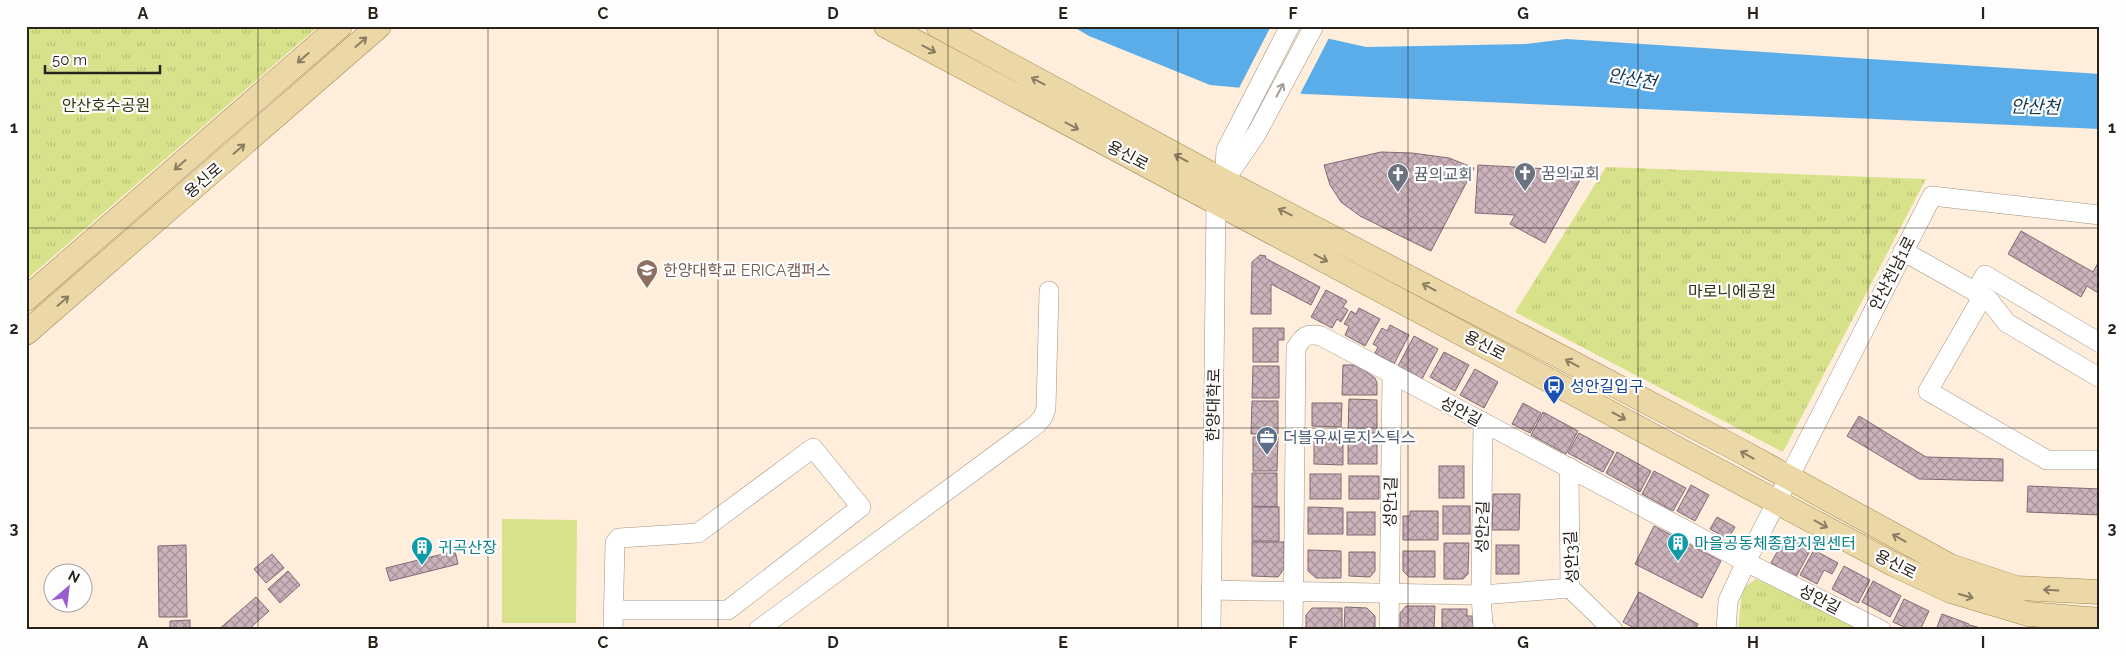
<svg xmlns="http://www.w3.org/2000/svg" width="2126" height="656" font-family="Raleway,'Noto Sans KR',sans-serif">
  <defs>
    <pattern id="park-tufts" width="24" height="20" patternUnits="userSpaceOnUse" patternTransform="scale(1.25)"><rect width="24" height="20" fill="#d7e28a"/><path d="M3 7l-1-3M5 7V3M7 7l1-3M15 17l-1-3M17 17v-4M19 17l1-3" fill="none" stroke="#b9c276"/></pattern>
    <pattern id="building-cross-hatch" width="8" height="8" patternUnits="userSpaceOnUse" patternTransform="scale(1.25)"><rect width="8" height="8" fill="#cbb3bb"/><path d="M0 0l8 8M0 8l8-8" fill="none" stroke="#a59197"/></pattern>
  </defs>
  <rect width="100%" height="100%" fill="#feeedb"/>
  <polygon fill="#d7e28a" points="502,519 577,520 576,623 502,623"/>
  <g fill="url(#park-tufts)">
    <polygon points="26,26 319,26 26,280"/>
    <polygon points="1606,167 1926,179 1783,452 1515,312"/>
    <polygon points="1756,579 1866,630 1738,630 1742,589"/>
  </g>
  <polygon fill="#5aade9" points="1072,26 1272,26 1366,47 1526,44 1566,39 2100,74 2100,129 1305,94 1210,85 1089,36"/>
  <polygon fill="#feeedb" points="1271,26 1284,26 1330,36 1299,96 1238,90"/>
  <g fill="url(#building-cross-hatch)" stroke="#806b73">
    <polygon points="1381,152 1412,153 1449,158 1474,168 1431,251 1360,216 1341,202 1330,185 1324,165"/>
    <polygon points="1478,165 1585,171 1545,243 1510,224 1515,215 1475,213"/>
    <polygon points="2021,231 2093,272 2098,263 2100,264 2100,294 2087,286 2081,297 2008,254"/>
    <polygon points="1260,255 1266,256 1265,258 1320,287 1311,305 1271,284 1271,314 1251,314 1252,262"/>
    <polygon points="1326,290 1347,301 1343,307 1348,310 1341,322 1337,319 1332,328 1311,317"/>
    <polygon points="1359,308 1380,319 1365,346 1345,335 1349,326 1344,324 1351,311 1356,314"/>
    <polygon points="1390,325 1409,335 1394,364 1375,353 1378,347 1373,344 1382,328 1387,331"/>
    <polygon points="1253,328 1284,328 1284,340 1278,340 1278,362 1253,362"/>
    <polygon points="1414,336 1438,349 1422,379 1398,366"/>
    <polygon points="1444,352 1469,365 1455,391 1430,377"/>
    <polygon points="1343,365 1357,365 1375,378 1377,383 1377,395 1342,395"/>
    <polygon points="1253,366 1279,366 1279,398 1252,398"/>
    <polygon points="1475,369 1498,382 1484,408 1460,395"/>
    <polygon points="1349,399 1377,400 1377,433 1348,433"/>
    <polygon points="1252,401 1278,401 1278,434 1251,434"/>
    <polygon points="1312,403 1342,403 1341,427 1312,426"/>
    <polygon points="1523,403 1541,413 1530,433 1512,424"/>
    <polygon points="1543,412 1578,431 1566,454 1531,435"/>
    <polygon points="1859,416 1926,457 2003,459 2003,481 1919,479 1847,436"/>
    <polygon points="1579,433 1614,452 1603,472 1568,453"/>
    <polygon points="1253,437 1278,437 1277,471 1253,471"/>
    <polygon points="1348,438 1377,439 1377,464 1348,464"/>
    <polygon points="1314,440 1343,440 1343,465 1314,464"/>
    <polygon points="1617,452 1651,471 1640,492 1606,473"/>
    <rect x="1439" y="466" width="25" height="32"/>
    <polygon points="1654,471 1686,488 1673,511 1642,494"/>
    <polygon points="1252,473 1277,473 1277,507 1252,506"/>
    <rect x="1310" y="474" width="31" height="25"/>
    <rect x="1349" y="476" width="30" height="23"/>
    <polygon points="1691,485 1709,495 1695,521 1677,511"/>
    <polygon points="2028,486 2100,489 2100,515 2027,512"/>
    <polygon points="1493,494 1520,494 1519,530 1492,530"/>
    <rect x="1443" y="506" width="27" height="28"/>
    <rect x="1252" y="507" width="27" height="34"/>
    <polygon points="1308,507 1343,508 1343,534 1308,534"/>
    <polygon points="1410,511 1438,511 1438,540 1403,540 1403,516 1410,516"/>
    <rect x="1347" y="512" width="28" height="23"/>
    <polygon points="1717,517 1735,527 1728,539 1710,529"/>
    <polygon points="1654,526 1721,561 1702,598 1635,564"/>
    <polygon points="1794,540 1811,549 1796,577 1771,563 1782,543"/>
    <polygon points="1252,542 1284,542 1284,569 1278,577 1252,576"/>
    <polygon points="1444,543 1469,543 1468,574 1463,579 1444,579"/>
    <polygon points="186,545 187,617 159,617 158,546"/>
    <rect x="1496" y="545" width="23" height="29"/>
    <polygon points="1308,550 1341,551 1341,578 1316,578 1308,571"/>
    <polygon points="1814,550 1838,563 1832,574 1824,570 1817,584 1800,575"/>
    <polygon points="455,551 458,564 390,581 386,568"/>
    <polygon points="1403,551 1435,551 1435,577 1409,577 1403,571"/>
    <polygon points="1349,552 1375,552 1375,571 1370,577 1349,576"/>
    <polygon points="272,554 284,568 266,583 254,569"/>
    <polygon points="1844,566 1870,580 1858,603 1832,589"/>
    <polygon points="288,571 300,585 280,603 268,589"/>
    <polygon points="1873,581 1901,596 1890,617 1862,602"/>
    <polygon points="1639,592 1698,624 1695,630 1638,630 1623,622"/>
    <polygon points="256,597 269,611 248,630 218,630"/>
    <polygon points="1904,599 1929,611 1920,630 1911,630 1893,622"/>
    <polygon points="1406,606 1435,606 1434,630 1400,630 1400,613"/>
    <polygon points="1345,607 1367,608 1375,616 1375,630 1344,630"/>
    <polygon points="1312,608 1342,608 1342,630 1306,630 1306,615"/>
    <polygon points="1442,609 1467,609 1467,616 1473,616 1473,624 1476,630 1442,630"/>
    <polygon points="1942,614 1969,624 1966,630 1936,630"/>
    <polygon points="190,620 190,630 170,630 170,621"/>
    <polygon points="1970,625 1987,630 1969,630"/>
  </g>
  <g fill="none" stroke-linecap="round" stroke-linejoin="round">
    <g stroke="#a19281" stroke-width="20">
      <g id="minor">
        <polyline points="1224,181 1226,150 1290,26"/>
        <polyline points="1903,251 1988,299 2007,323 2100,378"/>
        <polyline points="1975,292 1985,275 2100,343"/>
        <polyline points="1983,296 1928,391 2047,460 2100,460"/>
        <polyline points="1483,422 1481,595 1483,626 1486,630"/>
        <polyline points="1569,467 1570,588 1613,630"/>
        <polyline points="1211,590 1481,595 1570,588"/>
        <polyline points="613,630 615,543 619,538 698,533 813,448 861,507 728,610 614,610"/>
        <polyline points="758,630 1036,425 1043,417 1046,408 1049,291"/>
        <polyline points="1211,630 1216,202 1224,181 1257,133 1314,26"/>
        <path d="M1293,630L1296,348C1303,336 1307,333 1321,336L1746,562L1881,630"/>
        <polyline points="1389,630 1392,373"/>
        <polyline points="1726,630 1728,601 1746,562 1932,196 2100,215"/>
      </g>
    </g>
    <g stroke="#a08751" stroke-width="25">
      <g id="major">
        <polyline points="886,26 1893,564 1951,591 2028,614 2100,620"/>
        <polyline points="938,26 1224,181 1737,449 1950,566 2016,588 2100,592"/>
        <polyline points="26,299 340,26"/>
        <polyline points="26,333 379,26"/>
      </g>
    </g>
    <use href="#minor" stroke="#fff" stroke-width="19"/>
    <use href="#major" stroke="#ecd7a7" stroke-width="24"/>
  </g>
  <defs><path id="oneway-shaft" d="M-6 0H5M1.5-3L5.5 0L1.5 3" fill="none" stroke-width="1.6" stroke-linecap="round" stroke-linejoin="round" transform="scale(1.25)"/></defs>
  <g stroke="#8a7d62">
    <use href="#oneway-shaft" transform="translate(361 42) rotate(-41)"/>
    <use href="#oneway-shaft" transform="translate(929 49) rotate(28)"/>
    <use href="#oneway-shaft" transform="translate(303 58) rotate(139)"/>
    <use href="#oneway-shaft" transform="translate(1038 81) rotate(-152)"/>
    <use href="#oneway-shaft" transform="translate(1072 126) rotate(28)"/>
    <use href="#oneway-shaft" transform="translate(239 149) rotate(-41)"/>
    <use href="#oneway-shaft" transform="translate(1181 158) rotate(-152)"/>
    <use href="#oneway-shaft" transform="translate(180 165) rotate(139)"/>
    <use href="#oneway-shaft" transform="translate(1285 212) rotate(-153)"/>
    <use href="#oneway-shaft" transform="translate(1321 258) rotate(28)"/>
    <use href="#oneway-shaft" transform="translate(1429 287) rotate(-152)"/>
    <use href="#oneway-shaft" transform="translate(63 301) rotate(-41)"/>
    <use href="#oneway-shaft" transform="translate(1572 363) rotate(-152)"/>
    <use href="#oneway-shaft" transform="translate(1619 416) rotate(28)"/>
    <use href="#oneway-shaft" transform="translate(1747 455) rotate(-151)"/>
    <use href="#oneway-shaft" transform="translate(1821 524) rotate(29)"/>
    <use href="#oneway-shaft" transform="translate(1899 538) rotate(-151)"/>
    <use href="#oneway-shaft" transform="translate(2051 590) rotate(-177)"/>
    <use href="#oneway-shaft" transform="translate(1966 596) rotate(16)"/>
  </g>
  <use stroke="#9f9c99" href="#oneway-shaft" transform="translate(1280 90) rotate(-62)"/>
  <path fill="none" stroke="#29231c" stroke-width="1" stroke-opacity="0.55" d="M258,26V630M488,26V630M718,26V630M948,26V630M1178,26V630M1408,26V630M1638,26V630M1868,26V630M26,228H2100M26,428H2100"/>
  <defs>
    <g id="church-pin" transform="scale(1.125)"><path d="M0 17L-7.5 6A9.5 9.5 0 1 1 7.5 6Z" fill="#6b7280" stroke="#fefefe"/><path d="M-1.2-6h2.4v3.5h3.3v2.4h-3.3V6h-2.4V-.1h-3.3v-2.4h3.3Z" fill="#fff"/></g>
    <g id="university-pin" transform="scale(1.125)"><path d="M0 17L-7.5 6A9.5 9.5 0 1 1 7.5 6Z" fill="#8d6e63" stroke="#fefefe"/><path d="M0-5L7-2L0 1L-7-2ZM-4 1L0 2.5L4 1V4Q0 6-4 4Z" fill="#fff"/></g>
    <g id="bus-pin" transform="scale(1.125)"><path d="M0 17L-7.5 6A9.5 9.5 0 1 1 7.5 6Z" fill="#1a4fb4" stroke="#fefefe"/><path d="M-5-6H5V4H4V6H2V4H-2V6H-4V4H-5ZM-3.5-4V0h7V-4ZM-3.5 1.2v1.5H-2V1.2ZM2 1.2v1.5H3.5V1.2Z" fill="#fff"/></g>
    <g id="office-pin" transform="scale(1.125)"><path d="M0 17L-7.5 6A9.5 9.5 0 1 1 7.5 6Z" fill="#5c6f8a" stroke="#fefefe"/><path d="M-6-3h4V-5.5h4V-3h4V5H-6ZM-1-4.5V-3h2v-1.5ZM-6 0V1H6V0Z" fill="#fff"/></g>
    <g id="building-pin" transform="scale(1.125)"><path d="M0 17L-7.5 6A9.5 9.5 0 1 1 7.5 6Z" fill="#0f9aa8" stroke="#fefefe"/><path d="M-4-6H4V6H1V3H-1V6H-4ZM-2.5-4.3h1.7v1.8h-1.7ZM.8-4.3h1.7v1.8H.8ZM-2.5-1h1.7V.8h-1.7ZM.8-1h1.7V.8H.8Z" fill="#fff"/></g>
  </defs>
  <g fill-rule="evenodd">
    <use href="#church-pin" x="1525" y="173"/>
    <use href="#church-pin" x="1398" y="174"/>
    <use href="#university-pin" x="647" y="270"/>
    <use href="#bus-pin" x="1554" y="386"/>
    <use href="#office-pin" x="1267" y="437"/>
    <use href="#building-pin" x="1678" y="543"/>
    <use href="#building-pin" x="422" y="547"/>
  </g>
  <g text-anchor="middle" stroke-width="4.5" stroke-linejoin="round" paint-order="stroke">
    <g font-size="16" fill="#32360e" stroke="#fefefe">
      <text x="106" y="111">안산호수공원</text>
      <text x="1732" y="297">마로니에공원</text>
    </g>
    <g font-size="16" fill="#29231c" stroke="#fefefe">
      <text transform="translate(1128 155) rotate(28)" y="6">용신로</text>
      <text transform="translate(203 180) rotate(-41)" y="6">용신로</text>
      <text transform="translate(1892 273) rotate(-63)" y="6">안산천남1로</text>
      <text transform="translate(1485 345) rotate(28)" y="6">용신로</text>
      <text transform="translate(1213 405) rotate(-89)" y="6">한양대학로</text>
      <text transform="translate(1461 411) rotate(28)" y="6">성안길</text>
      <text transform="translate(1390 502) rotate(-89)" y="6">성안1길</text>
      <text transform="translate(1482 527) rotate(-89)" y="6">성안2길</text>
      <text transform="translate(1571 557) rotate(-93)" y="6">성안3길</text>
      <text transform="translate(1896 564) rotate(27)" y="6">용신로</text>
      <text transform="translate(1820 599) rotate(27)" y="6">성안길</text>
    </g>
    <g font-size="16" fill="#5b616d" stroke="#fefefe" text-anchor="start">
      <text x="1541" y="179">꿈의교회</text>
      <text x="1414" y="180">뀸의교회</text>
    </g>
    <g font-size="16" fill="#785e54" stroke="#fefefe" text-anchor="start">
      <text x="663" y="276">한양대학교 ERICA캠퍼스</text>
    </g>
    <g font-size="16" fill="#164399" stroke="#fefefe" text-anchor="start">
      <text x="1570" y="392">성안길입구</text>
    </g>
    <g font-size="16" fill="#4e5e75" stroke="#fefefe" text-anchor="start">
      <text x="1283" y="443">더블유씨로지스틱스</text>
    </g>
    <g font-size="16" fill="#0d838f" stroke="#fefefe" text-anchor="start">
      <text x="1694" y="549">마을공동체종합지원센터</text>
      <text x="438" y="553">귀곡산장</text>
    </g>
    <g font-size="18" font-style="italic" fill="#153851" stroke="#fefefe">
      <text transform="translate(1632 79) rotate(10)" y="6">안산천</text>
      <text transform="translate(2035 107) rotate(2)" y="6">안산천</text>
    </g>
  </g>
  <rect width="2126" height="656" fill="none" stroke="#fefefe" stroke-width="55"/>
  <g transform="translate(68 588) rotate(28)"><circle r="24" fill="#fefefe" stroke="#a9a6a4"/>
  <path d="M0-4L9 19L0 12L-9 19Z" fill="#9b5bd1"/>
  <text y="-8" font-size="14" font-weight="bold" text-anchor="middle" fill="#29231c">N</text>
  </g>
  <path d="M45 65v8h115v-8" fill="none" stroke="#29231c" stroke-width="2.5"/>
  <text x="52" y="65" font-size="15" fill="#29231c" stroke="#fefefe" stroke-width="4" paint-order="stroke">50 m</text>
  <rect x="28" y="28" width="2070" height="600" fill="none" stroke="#29231c" stroke-width="2"/>
  <g font-size="16" text-anchor="middle" font-weight="bold" fill="#29231c">
    <text x="143" y="19">A</text>
    <text x="373" y="19">B</text>
    <text x="603" y="19">C</text>
    <text x="833" y="19">D</text>
    <text x="1063" y="19">E</text>
    <text x="1293" y="19">F</text>
    <text x="1523" y="19">G</text>
    <text x="1753" y="19">H</text>
    <text x="1983" y="19">I</text>
    <text x="14" y="133">1</text>
    <text x="2112" y="133">1</text>
    <text x="14" y="334">2</text>
    <text x="2112" y="334">2</text>
    <text x="14" y="534">3</text>
    <text x="2112" y="534">3</text>
    <text x="143" y="648">A</text>
    <text x="373" y="648">B</text>
    <text x="603" y="648">C</text>
    <text x="833" y="648">D</text>
    <text x="1063" y="648">E</text>
    <text x="1293" y="648">F</text>
    <text x="1523" y="648">G</text>
    <text x="1753" y="648">H</text>
    <text x="1983" y="648">I</text>
  </g>
</svg>
